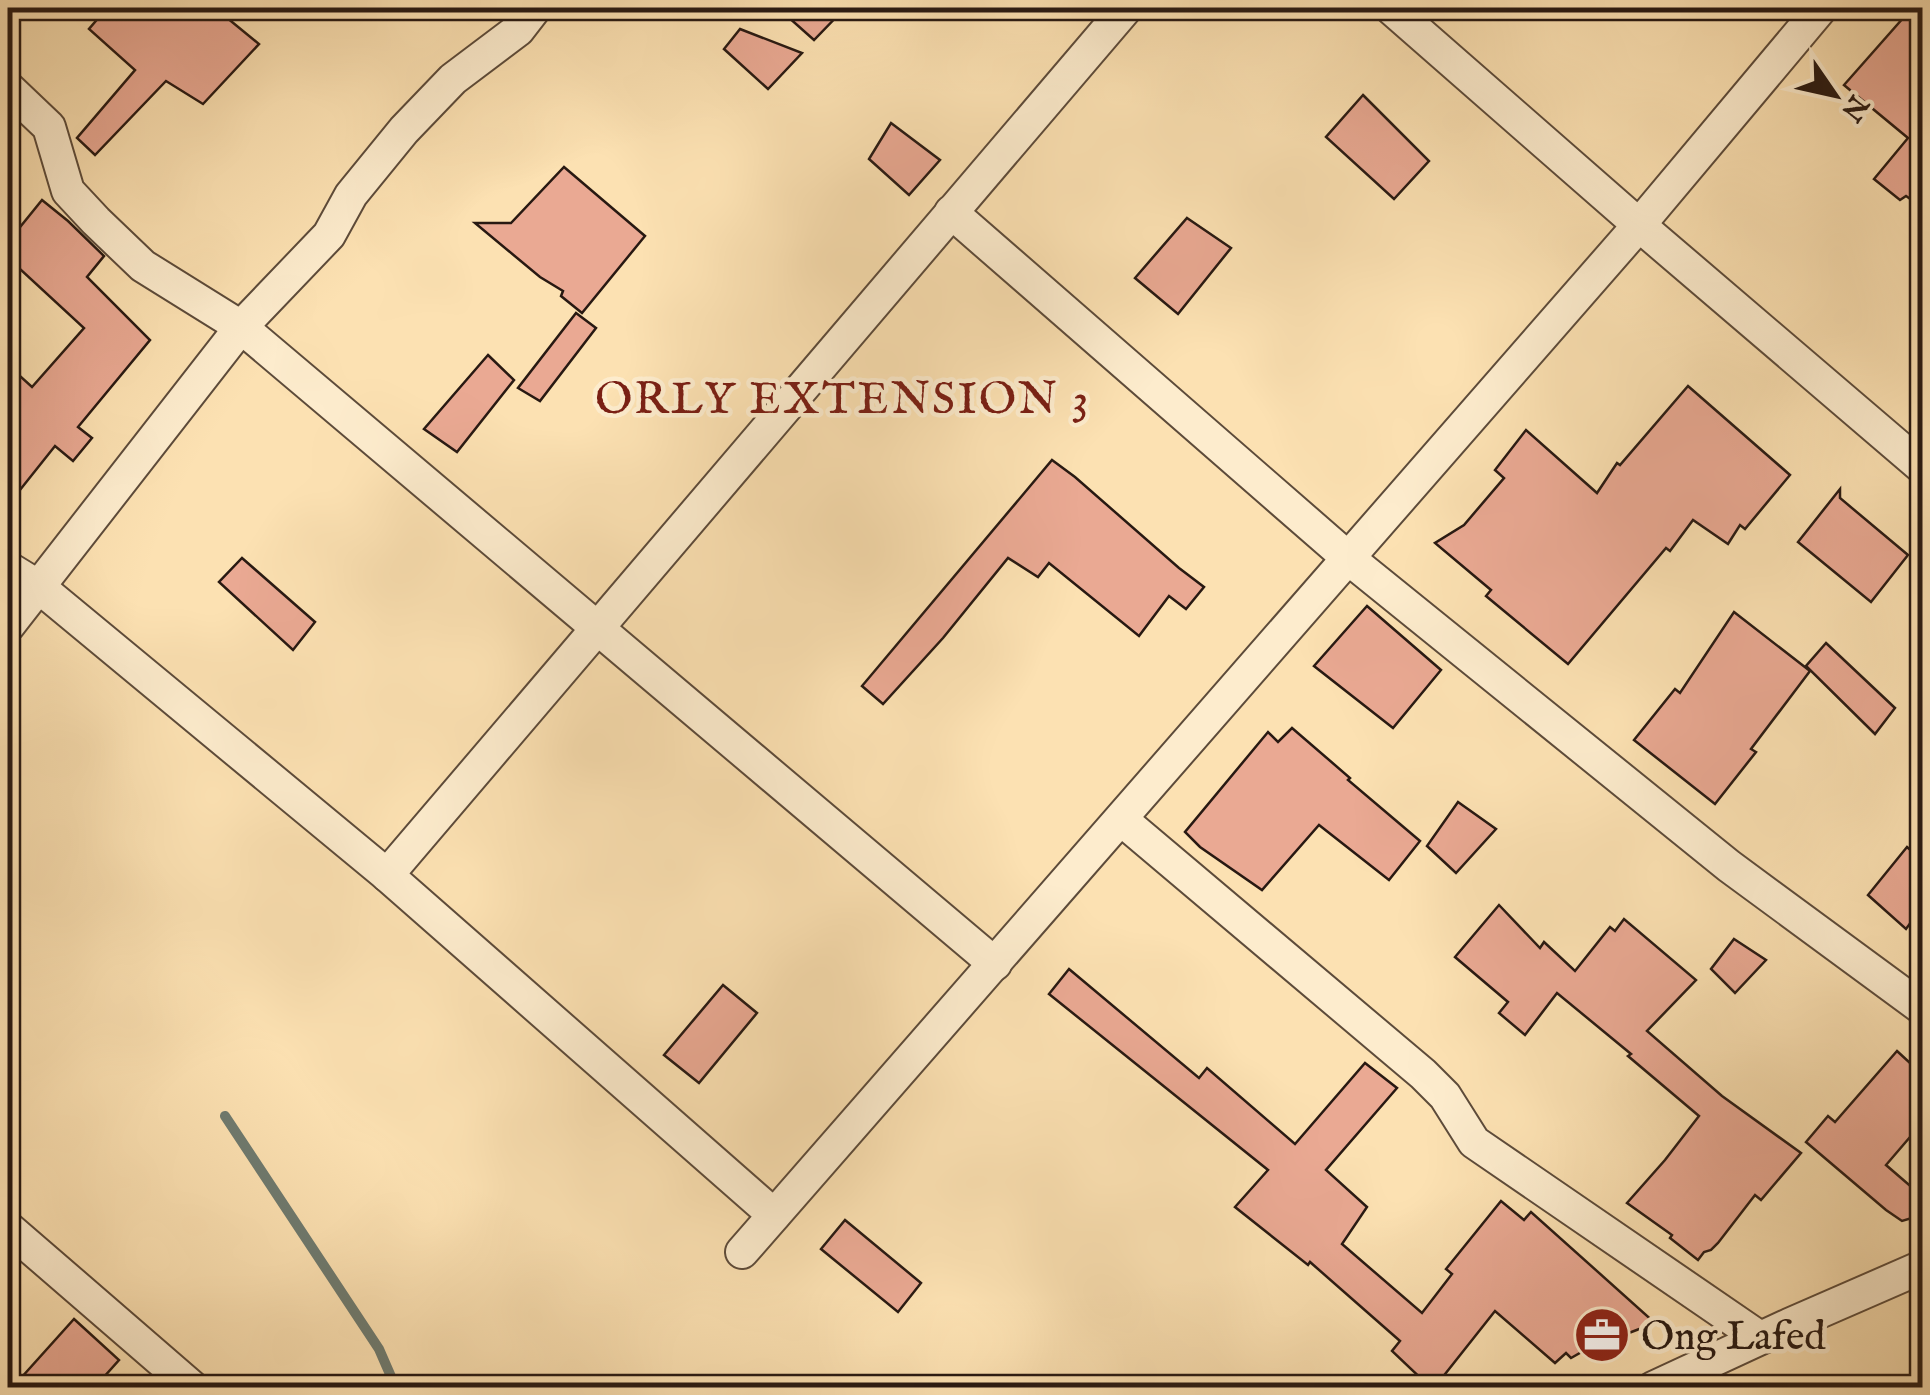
<svg xmlns="http://www.w3.org/2000/svg" width="1930" height="1395" font-family="'IM FELL English',serif">
  <rect width="100%" height="100%" fill="#fce1b2"/>
  <filter id="stains"><feTurbulence type="fractalNoise" baseFrequency=".002" numOctaves="4"/><feColorMatrix values="0 0 0 0 .2 0 0 0 0 .09 0 0 0 0 .02 0 0 0 .5 -.17"/></filter>
  <radialGradient id="worn" r=".72"><stop offset=".6" stop-color="#630" stop-opacity="0"/><stop offset="1" stop-color="#630" stop-opacity=".3"/></radialGradient>
  <g fill="none" stroke-linecap="round" stroke-linejoin="round">
    <polyline stroke="#6f7b70" stroke-width="10" points="225,1116 379,1349 396,1388"/>
  </g>
  <g fill="#eaa993" stroke="#281912" stroke-width="2.5">
    <polygon points="107,8 215,8 259,44 203,104 166,81 95,155 77,138 135,70 89,29"/>
    <polygon points="778,8 845,8 814,40"/>
    <polygon points="1912,8 1922,8 1922,207 1906,196 1900,200 1874,179 1908,138 1844,85"/>
    <polygon points="740,29 802,53 768,89 724,49"/>
    <polygon points="1363,95 1429,161 1394,199 1326,137"/>
    <polygon points="891,123 940,160 909,195 869,159"/>
    <polygon points="564,167 645,236 582,313 561,296 563,291 540,277 475,223 511,223"/>
    <polygon points="42,200 68,221 104,256 87,277 150,340 78,427 92,438 73,461 55,446 8,505 8,391 20,376 32,387 84,328 8,258 8,242"/>
    <polygon points="1187,218 1231,248 1178,314 1135,278"/>
    <polygon points="576,313 596,328 540,401 518,388"/>
    <polygon points="488,355 514,380 457,452 424,429"/>
    <polygon points="1688,386 1790,475 1745,529 1740,525 1728,544 1693,520 1670,551 1666,548 1568,664 1486,596 1491,590 1435,543 1464,525 1504,478 1495,470 1526,430 1597,493 1617,463 1620,465"/>
    <polygon points="1052,460 1075,477 1179,568 1204,587 1186,609 1169,596 1139,636 1049,563 1038,577 1008,558 943,638 883,704 862,686"/>
    <polygon points="1840,489 1840,498 1908,555 1871,602 1798,542"/>
    <polygon points="242,558 315,622 293,650 219,582"/>
    <polygon points="1367,606 1441,670 1393,728 1314,666"/>
    <polygon points="1734,612 1810,671 1751,749 1756,752 1715,804 1634,740 1675,689 1680,693"/>
    <polygon points="1826,643 1895,708 1875,734 1806,666"/>
    <polygon points="1292,728 1350,778 1348,780 1420,841 1389,880 1319,825 1262,890 1200,847 1185,832 1268,732 1278,742"/>
    <polygon points="1458,802 1496,829 1456,873 1427,846"/>
    <polygon points="1907,847 1922,860 1922,907 1906,929 1868,895"/>
    <polygon points="1499,905 1540,948 1544,942 1575,971 1610,927 1615,931 1624,919 1696,980 1647,1031 1722,1096 1801,1153 1761,1200 1755,1195 1718,1243 1711,1250 1704,1252 1698,1260 1670,1238 1672,1235 1627,1203 1665,1160 1699,1116 1628,1056 1631,1054 1557,993 1525,1035 1499,1013 1508,1002 1455,957"/>
    <polygon points="1734,939 1766,960 1735,993 1711,969"/>
    <polygon points="1069,969 1199,1078 1207,1068 1295,1144 1365,1063 1397,1088 1326,1170 1367,1207 1342,1244 1422,1313 1452,1274 1446,1269 1501,1201 1524,1220 1531,1212 1655,1323 1587,1349 1571,1358 1566,1353 1555,1363 1495,1311 1434,1388 1431,1388 1392,1351 1400,1341 1310,1262 1308,1265 1235,1207 1268,1170 1049,994"/>
    <polygon points="723,985 757,1013 699,1083 664,1055"/>
    <polygon points="1897,1051 1922,1074 1922,1123 1886,1165 1922,1196 1922,1215 1902,1221 1886,1210 1806,1142 1828,1116 1835,1122"/>
    <polygon points="845,1220 921,1283 898,1312 821,1249"/>
    <polygon points="74,1319 119,1360 94,1388 12,1388"/>
  </g>
  <g fill="none" stroke-linecap="round" stroke-linejoin="round">
    <g stroke="#5d4b3a" stroke-width="36">
      <g id="minor">
        <polyline points="1391,8 1639,225 1922,467"/>
        <polyline points="8,88 49,127 68,191 96,221 143,266 241,327 995,964"/>
        <polyline points="951,212 1348,558 1729,866 1922,1008"/>
        <polyline points="8,568 39,587 387,875 774,1215"/>
        <polyline points="8,626 241,327 329,235 351,195 404,130 453,79 518,30 535,8"/>
        <polyline points="1122,820 1423,1074 1445,1096 1474,1142 1760,1338"/>
        <polyline points="387,875 1126,8"/>
        <polyline points="8,1228 193,1388"/>
        <polyline points="742,1252 1639,225 1821,8"/>
        <polyline points="1653,1388 1789,1325 1922,1267"/>
      </g>
    </g>
    <use href="#minor" stroke="#fdeccd" stroke-width="32"/>
  </g>
  <defs>
    <g id="office-disc" transform="scale(2.875)"><circle r="9.5" fill="#8f2418" stroke="#fdeccd"/><path d="M-6-3h4V-5.5h4V-3h4V5H-6ZM-1-4.5V-3h2v-1.5ZM-6 0V1H6V0Z" fill="#fff"/></g>
  </defs>
  <g fill-rule="evenodd">
    <use href="#office-disc" x="1602" y="1335"/>
  </g>
  <g text-anchor="middle" stroke-width="9" stroke-linejoin="round" paint-order="stroke">
    <g font-size="40" fill="#281912" stroke="#fdeccd" text-anchor="start">
      <text x="1641" y="1349">Ong Lafed</text>
    </g>
    <g font-size="45" letter-spacing="2.5" fill="#7a1f14" stroke="#fdeccd">
      <text x="843" y="413">ORLY EXTENSION 3</text>
    </g>
  </g>
  <rect width="1930" height="1395" fill="none" stroke="#fce1b2" stroke-width="40"/>
  <rect x="10" y="10" width="1910" height="1375" fill="none" stroke="#281912" stroke-width="5"/>
  <rect x="20" y="20" width="1890" height="1355" fill="none" stroke="#281912" stroke-width="2.5"/>
  <g transform="translate(1835 95) rotate(124)" stroke="#fdeccd" stroke-width="8" paint-order="stroke">
  <path d="M0-8L18 38L0 25L-18 38Z" fill="#281912"/>
  <text y="-15" font-size="28" font-weight="bold" text-anchor="middle" fill="#281912">N</text>
  </g>
  <rect width="100%" height="100%" filter="url(#stains)"/>
  <rect width="100%" height="100%" fill="url(#worn)"/>
</svg>
